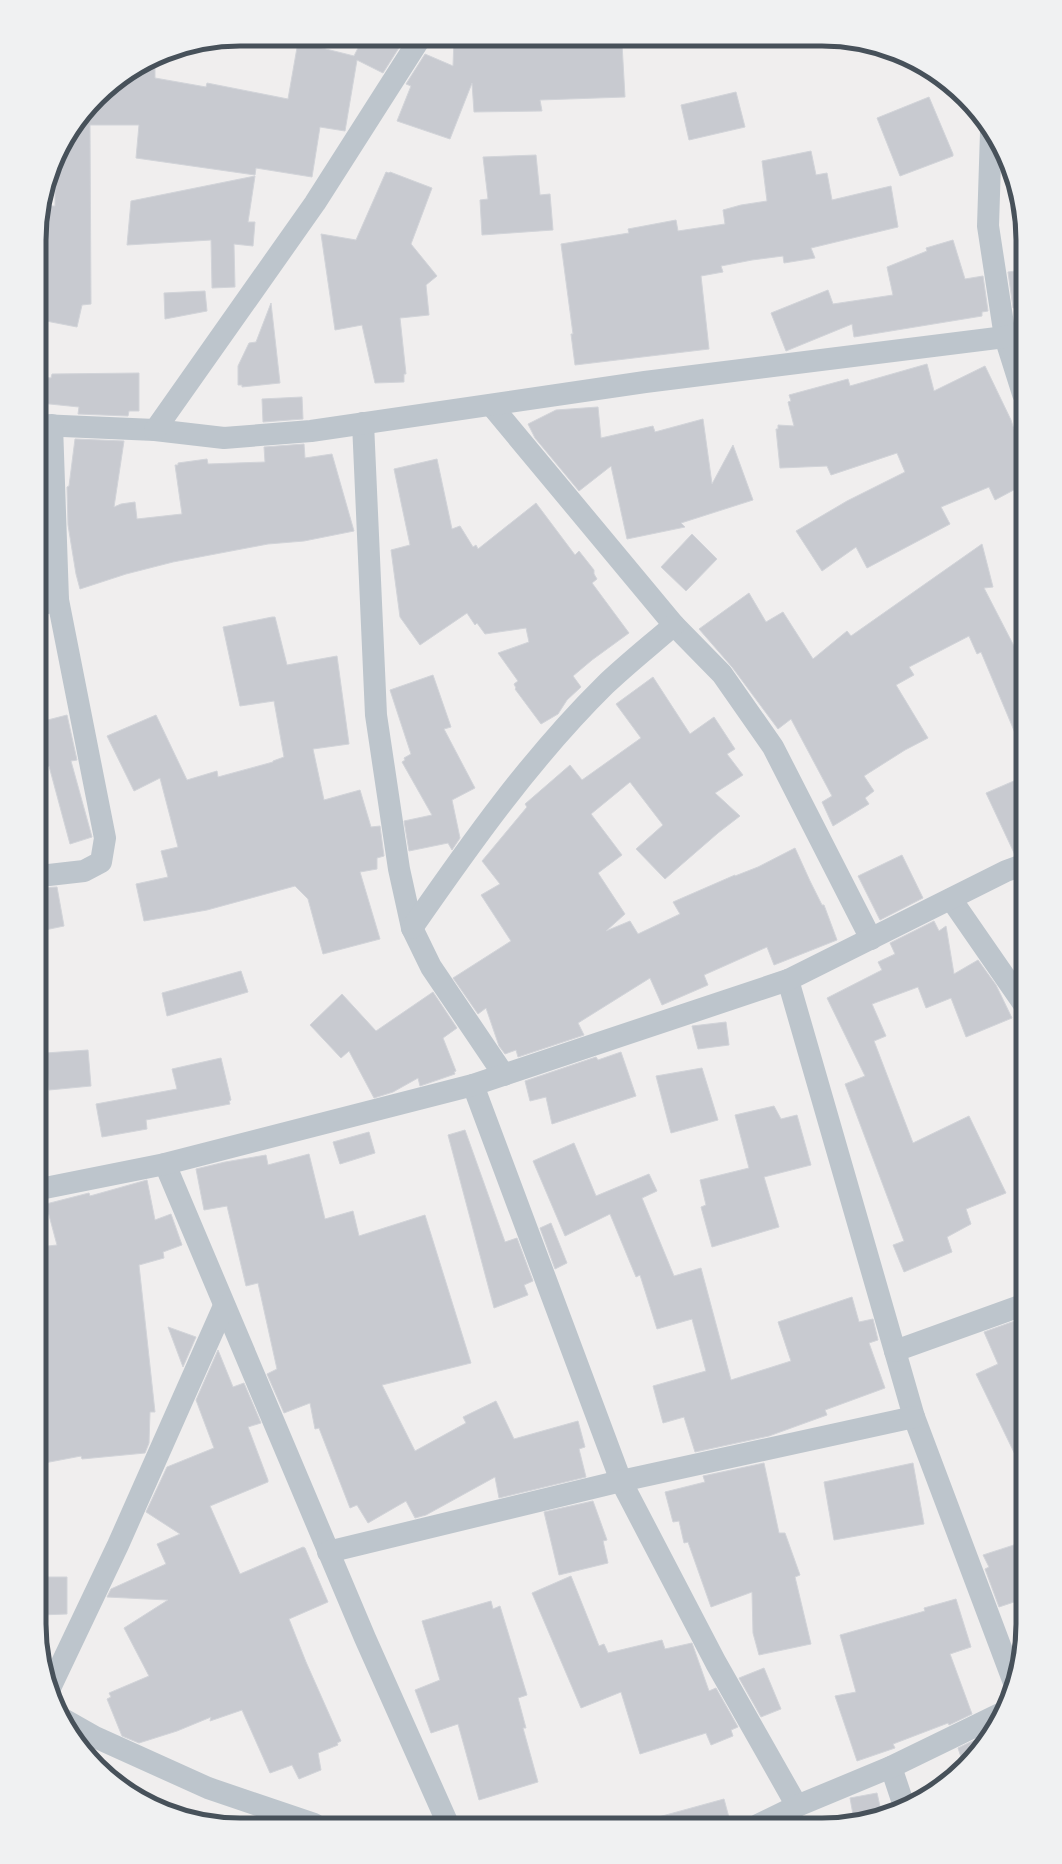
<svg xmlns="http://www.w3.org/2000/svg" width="1062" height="1864" font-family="'IBM Plex Sans',sans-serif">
  <rect width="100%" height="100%" fill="#f0eeee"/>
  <g fill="#c8cad0" stroke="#d2d4d9">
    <polygon points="362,40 395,40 402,43 383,73 357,60 345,131 320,127 312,177 256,168 255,175 136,158 139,125 90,125 91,304 82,305 77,327 41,320 41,214 43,206 55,206 55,166 60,151 107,89 155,59 155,78 206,87 207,83 288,99 298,42 354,56"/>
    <polygon points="454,40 590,41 590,46 622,44 625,97 540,100 542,111 474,112 472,83 450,139 397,121 411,86 406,84 425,54 453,66"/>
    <polygon points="736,92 745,127 689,140 681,105"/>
    <polygon points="929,97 953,154 953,156 900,176 877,118"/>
    <polygon points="811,151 816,175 827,173 832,200 891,186 898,227 811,248 815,258 784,263 783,256 752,260 721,266 723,272 701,276 709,349 575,365 571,334 573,334 561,244 629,233 628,229 676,220 678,231 725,224 723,210 741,205 767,201 762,161"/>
    <polygon points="536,155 540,195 550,194 553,230 482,235 480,200 488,199 483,157"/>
    <polygon points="386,172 389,173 390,172 432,188 411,244 437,276 426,285 429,315 400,318 406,374 404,374 404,382 375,383 362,325 335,330 321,234 356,240"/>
    <polygon points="255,176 248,222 255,222 253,246 234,244 235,287 212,288 211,240 127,245 131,201"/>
    <polygon points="953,240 965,279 983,276 988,311 982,312 982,316 854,337 852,324 786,351 771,313 828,290 833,304 893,295 887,267 927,251 926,248"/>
    <polygon points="1023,270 1023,307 1013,308 1008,272"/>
    <polygon points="205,291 207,311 165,319 164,293"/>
    <polygon points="271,303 280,383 242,387 242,385 238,385 238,366 249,343 256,342"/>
    <polygon points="927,364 934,391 985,366 1011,420 1023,457 1023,485 995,500 989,487 941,507 950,524 867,568 856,547 822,571 796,531 847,501 905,472 897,453 831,475 827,466 780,468 776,429 778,429 778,425 794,426 788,402 791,401 789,395 848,379 850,386"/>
    <polygon points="139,373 139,411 129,411 128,416 78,414 79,407 40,403 40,377 51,378 52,374"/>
    <polygon points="302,397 303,419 263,422 262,399"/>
    <polygon points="598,407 601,438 653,426 655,432 703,419 712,484 733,445 753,500 681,523 685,527 627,539 611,466 579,491 535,438 528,424 556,410"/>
    <polygon points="75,439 124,441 114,507 121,504 135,502 137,519 182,514 175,465 178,465 178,463 207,459 208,464 265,462 264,447 304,444 305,458 332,454 354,531 304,541 268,544 173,562 126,574 80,589 76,574 68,525 67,487 69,486"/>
    <polygon points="437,459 452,529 460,526 473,547 476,545 478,549 536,503 575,555 579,551 594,570 594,574 597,579 592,583 629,633 592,660 573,676 581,687 567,700 558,714 541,724 515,689 516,688 514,684 518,681 498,653 529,642 526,628 485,634 477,623 475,625 467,613 420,645 400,617 391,550 410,545 394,469"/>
    <polygon points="692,534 717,559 686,591 661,567"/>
    <polygon points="982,544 993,587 984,588 1016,650 1023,647 1023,752 981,652 977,654 969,636 909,667 914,675 896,685 928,738 905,750 864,776 874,791 865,798 869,804 833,826 822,802 832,796 791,719 778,729 732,667 699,629 749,593 766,622 783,612 813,659 847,631 851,636"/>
    <polygon points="272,617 275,617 287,665 337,656 349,744 313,749 324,800 360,790 371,827 380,826 384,856 377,858 377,869 360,872 380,939 323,954 308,899 295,886 207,910 144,921 136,884 168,877 161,851 178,847 160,778 134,791 107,736 156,715 187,780 217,771 218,777 273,762 273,761 284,757 274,701 240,706 223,627"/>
    <polygon points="433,675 451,727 444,729 475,788 452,800 460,838 452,850 448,843 409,851 404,821 432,815 402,762 405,760 404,758 411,754 390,690"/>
    <polygon points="653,677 690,734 714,717 735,749 727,754 743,775 715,793 740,816 718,833 665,879 636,849 663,825 630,782 591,814 622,855 598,873 625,914 606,931 630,921 638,934 680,914 673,902 735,875 735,876 758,867 795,848 810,881 822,905 824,905 837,940 774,965 767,947 704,975 708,985 662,1005 650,978 578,1023 584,1035 518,1057 516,1050 505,1054 499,1046 486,1008 478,1014 453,978 511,941 481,895 500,884 482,861 527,807 525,804 570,765 582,780 641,738 616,704"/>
    <polygon points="67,715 77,760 71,761 92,837 70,844 49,766 40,769 40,722"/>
    <polygon points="1023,777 1023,853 1015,855 986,793"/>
    <polygon points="902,855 923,898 880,920 858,876"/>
    <polygon points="57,887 64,926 40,931 40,888"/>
    <polygon points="934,921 939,931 946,926 954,974 978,960 996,985 1012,1018 966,1037 951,998 926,1008 918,987 872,1004 886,1036 874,1041 913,1143 969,1116 1006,1193 966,1209 971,1224 947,1237 952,1252 904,1272 893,1245 904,1241 845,1084 865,1076 827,998 882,970 878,962 895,954 890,943"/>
    <polygon points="241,971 248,992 167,1016 162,993"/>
    <polygon points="433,992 457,1028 443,1038 456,1071 454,1072 455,1074 420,1086 418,1078 393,1092 374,1098 349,1051 341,1058 310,1025 342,994 376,1031"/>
    <polygon points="726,1022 729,1045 698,1049 692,1026"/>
    <polygon points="88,1050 91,1086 49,1090 46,1053"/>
    <polygon points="621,1052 636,1096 552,1124 546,1097 530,1101 525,1081 596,1057 598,1060"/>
    <polygon points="221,1058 231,1100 229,1101 230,1104 146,1120 147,1129 102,1137 96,1104 177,1089 172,1069"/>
    <polygon points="702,1068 718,1120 671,1133 656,1076"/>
    <polygon points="774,1106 781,1119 797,1115 811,1165 764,1177 779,1227 712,1247 701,1207 706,1205 700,1180 749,1168 735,1115"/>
    <polygon points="465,1130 505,1242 517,1238 533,1281 524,1285 528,1295 494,1308 448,1135"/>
    <polygon points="369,1132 375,1153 340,1164 333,1142"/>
    <polygon points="574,1143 596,1196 649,1174 657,1191 642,1198 674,1276 701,1268 731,1380 791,1361 778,1322 852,1297 859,1322 873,1319 878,1340 869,1343 885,1388 825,1410 827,1415 769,1436 695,1452 684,1417 663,1423 653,1386 706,1371 692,1319 657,1329 640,1275 636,1277 610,1214 565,1236 533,1161"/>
    <polygon points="309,1154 325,1219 353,1211 359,1236 425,1215 471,1363 382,1385 415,1451 466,1423 463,1417 496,1401 514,1439 578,1421 585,1447 579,1449 586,1477 499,1498 495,1477 426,1515 415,1518 406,1501 368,1523 357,1505 350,1508 319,1428 315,1429 310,1403 284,1413 267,1374 277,1369 258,1283 246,1286 227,1206 204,1210 196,1169 225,1162 266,1155 268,1165"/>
    <polygon points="147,1180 155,1220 171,1214 182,1245 163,1252 164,1258 139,1265 155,1412 150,1412 149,1443 145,1453 82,1459 81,1456 39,1464 39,1247 57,1245 46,1204 89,1193 90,1196"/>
    <polygon points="551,1223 567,1263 555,1269 540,1228"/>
    <polygon points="1023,1318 1023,1471 976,1374 998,1364 984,1332"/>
    <polygon points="168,1327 196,1337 183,1367"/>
    <polygon points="218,1350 233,1387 244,1383 261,1423 248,1427 268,1480 268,1482 210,1506 240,1574 303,1547 305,1548 328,1602 289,1619 306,1662 341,1741 337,1743 338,1745 318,1753 321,1770 299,1779 292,1765 270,1773 242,1710 210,1721 211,1717 177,1731 139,1743 122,1736 107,1699 111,1697 109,1693 149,1676 124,1628 168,1600 107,1597 111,1589 166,1564 157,1544 180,1534 146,1512 167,1467 214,1448 196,1400"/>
    <polygon points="764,1463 779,1533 785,1533 800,1575 795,1577 811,1644 759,1655 753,1633 752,1592 711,1607 688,1542 684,1543 679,1521 673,1522 665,1492 705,1482 703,1476"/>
    <polygon points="913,1463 924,1524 834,1540 824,1482"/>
    <polygon points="593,1501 607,1540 603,1541 608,1563 559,1575 544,1512"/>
    <polygon points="1023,1542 1023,1599 999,1607 985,1569 989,1567 983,1555"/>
    <polygon points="571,1576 599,1646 604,1644 608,1653 662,1640 665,1649 692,1643 709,1691 716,1688 738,1727 731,1730 733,1736 711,1745 706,1733 640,1754 621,1692 581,1708 532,1593"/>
    <polygon points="39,1577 67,1577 67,1614 39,1615"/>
    <polygon points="956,1599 971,1647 950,1654 972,1714 949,1725 948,1723 893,1744 895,1748 857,1761 835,1696 856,1692 840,1635 925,1611 924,1608"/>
    <polygon points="491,1601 493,1609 500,1606 527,1695 518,1698 526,1728 523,1728 538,1782 479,1800 458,1724 431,1733 415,1690 440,1680 422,1621"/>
    <polygon points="764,1668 781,1709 761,1717 739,1678"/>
    <polygon points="981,1737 983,1744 981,1747 963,1763 958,1748"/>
    <polygon points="877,1793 882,1815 854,1820 850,1798"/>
    <polygon points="724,1799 731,1825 656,1825 655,1818"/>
  </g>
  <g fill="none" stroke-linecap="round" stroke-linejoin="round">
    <g stroke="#bdc5cc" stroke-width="22">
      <polyline points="991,132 988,226 1005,337 1023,394"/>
      <polyline points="491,405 674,625 722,674 773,747 871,939"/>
      <polyline points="363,423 376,715 399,869 412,928 431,967 504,1075"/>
      <polyline points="40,425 155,430 224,438 311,431 645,382 1005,337 1023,332"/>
      <polyline points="155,430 315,203 419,40"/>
      <polyline points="40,605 58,600"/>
      <polyline points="40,876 84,871 101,862 105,838 58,600 52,425"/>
      <polyline points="951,899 1023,1003"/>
      <path d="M412,928C471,843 531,758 605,685C627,664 651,645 674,625"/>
      <polyline points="788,980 914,1417 1013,1680"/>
      <polyline points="473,1085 621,1481 716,1663 797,1806"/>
      <polyline points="165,1164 365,1638 448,1824"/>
      <polyline points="40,1189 165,1164 473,1085 788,980 1006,871 1023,865"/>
      <polyline points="895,1351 1023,1305"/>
      <polyline points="328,1552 621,1481 914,1417"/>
      <polyline points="50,1688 118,1545 224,1306"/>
      <polyline points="65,1720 95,1737 208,1788 314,1824"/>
      <polyline points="891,1767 904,1806"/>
      <polyline points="758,1825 797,1806 891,1767 1000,1714"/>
    </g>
  </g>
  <path d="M0 0H1062V1864H0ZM240 46H822A194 194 0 0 1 1016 240V1624A194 194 0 0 1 822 1818H240A194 194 0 0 1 46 1624V240A194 194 0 0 1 240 46Z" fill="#f0f1f2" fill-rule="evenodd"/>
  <path fill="none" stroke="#47515a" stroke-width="5" d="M240 46H822A194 194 0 0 1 1016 240V1624A194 194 0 0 1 822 1818H240A194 194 0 0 1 46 1624V240A194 194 0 0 1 240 46Z"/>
</svg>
